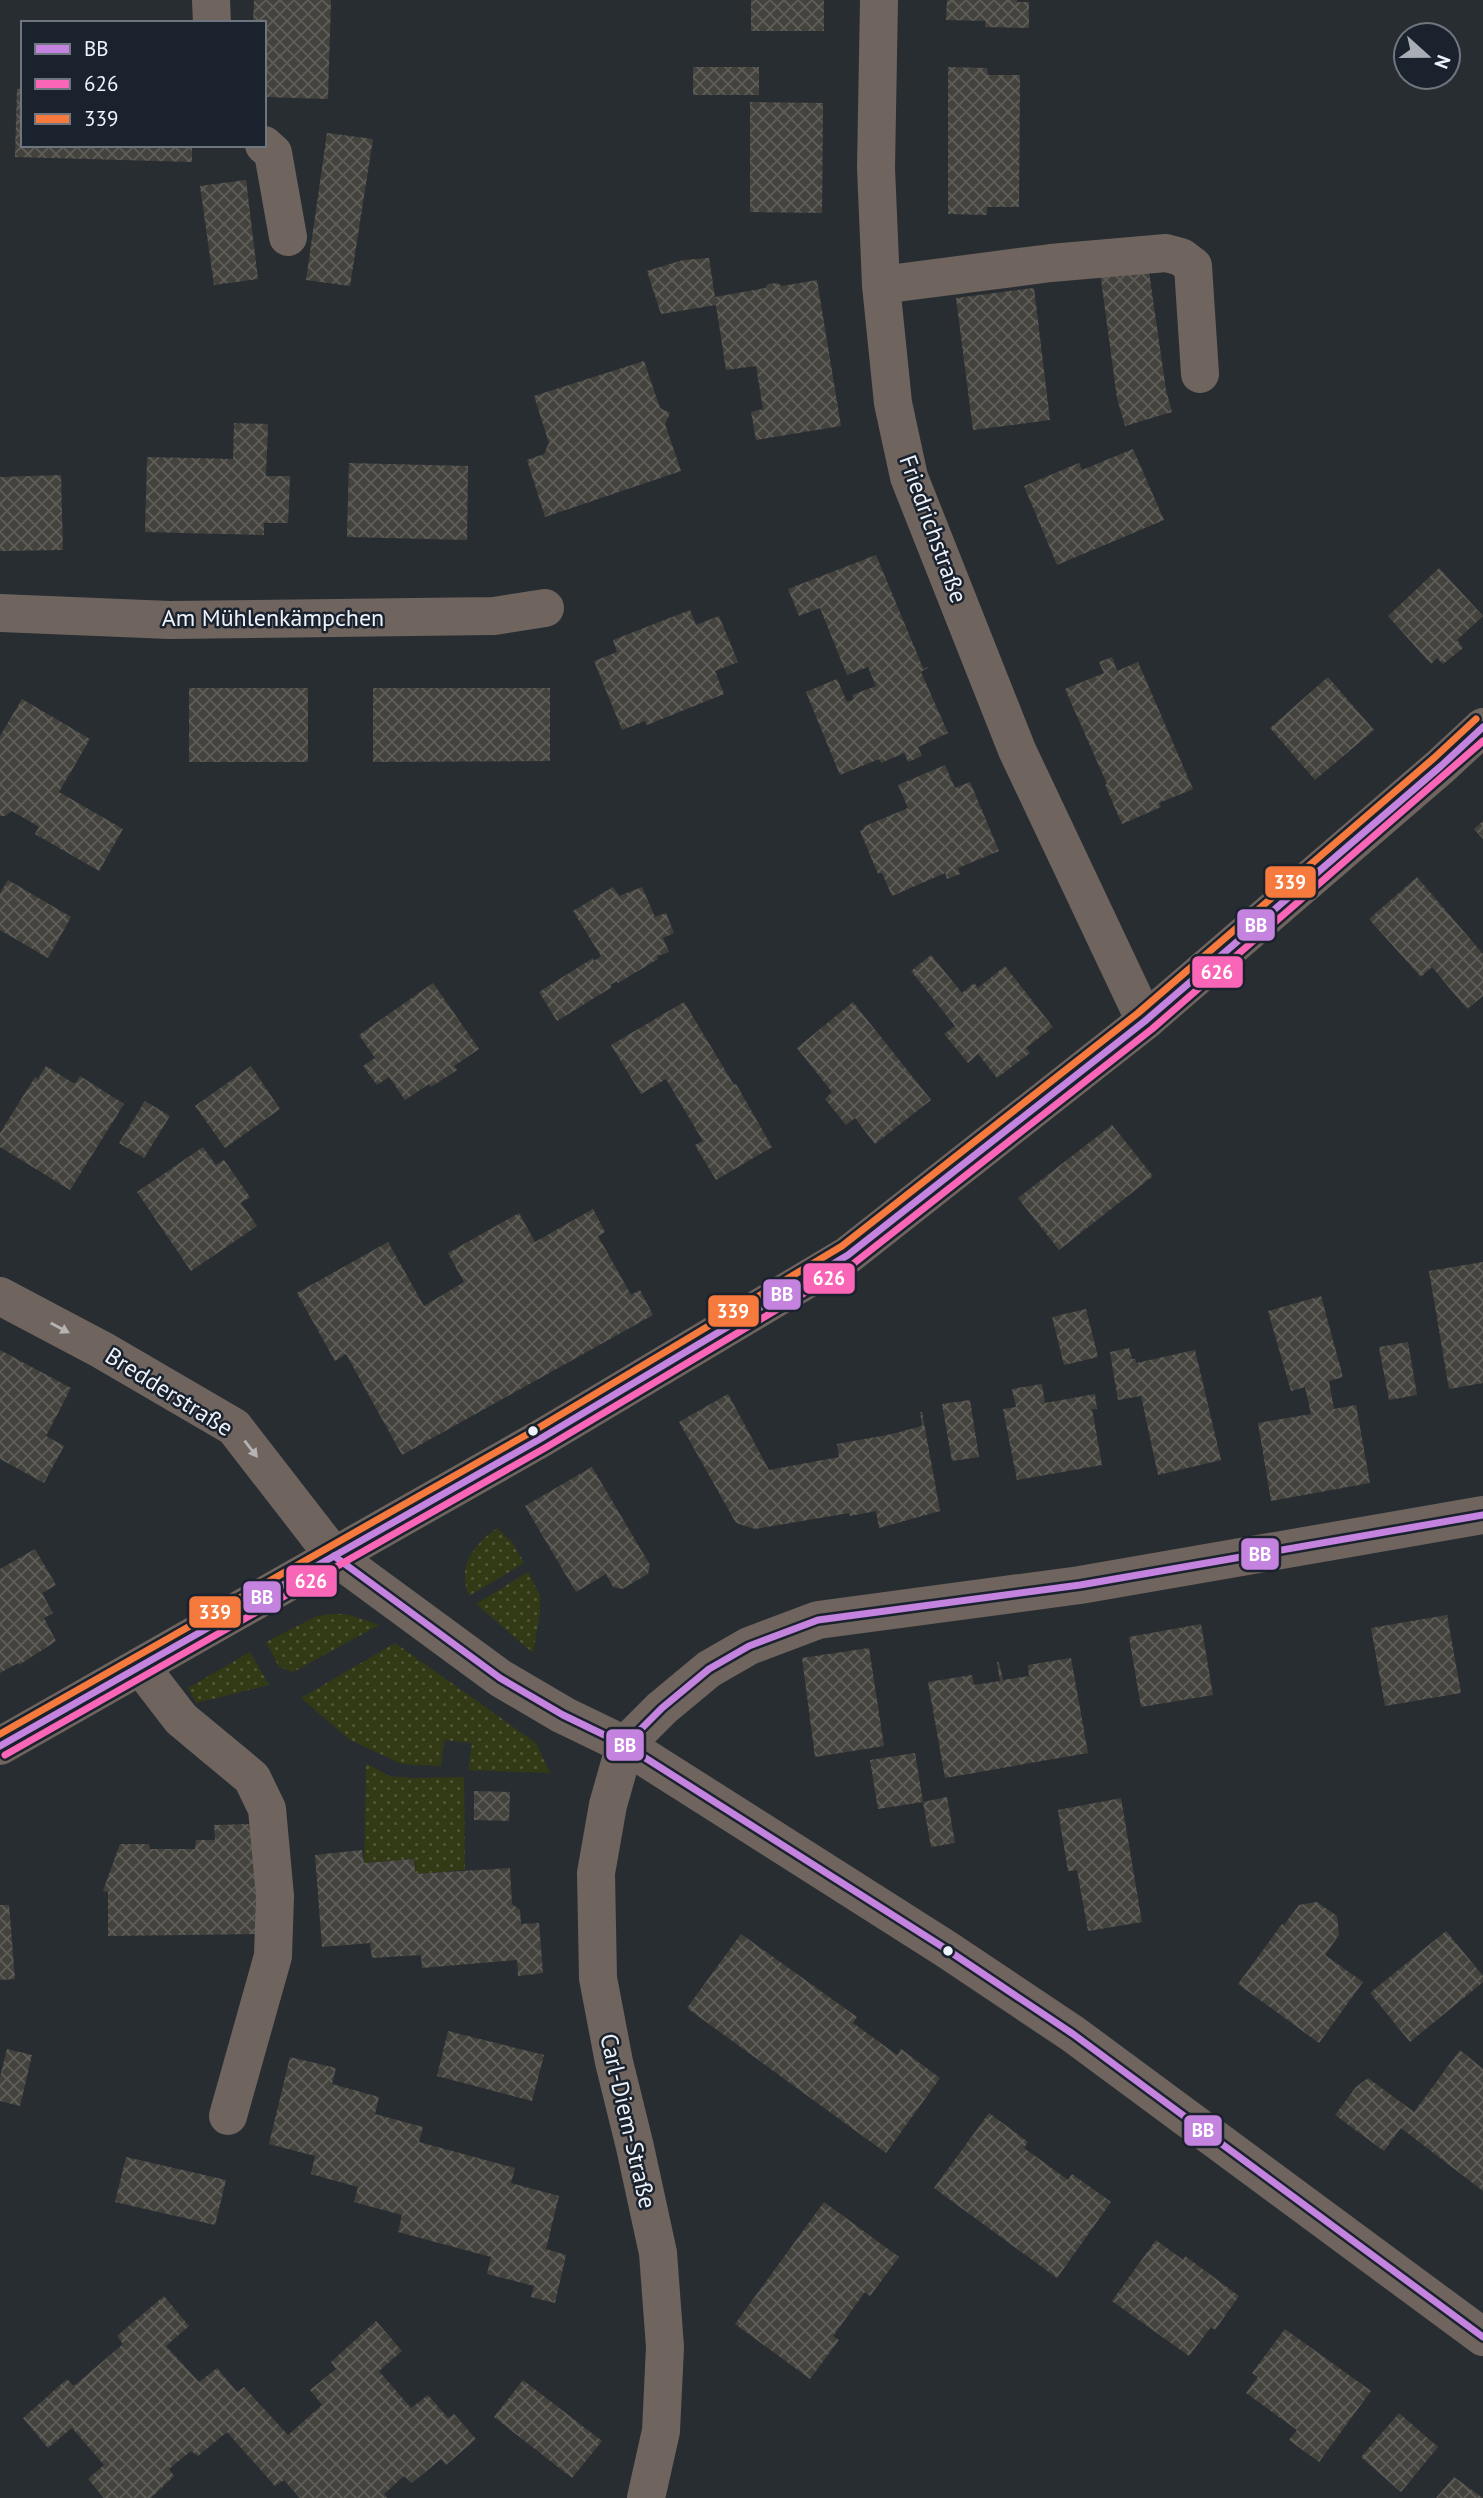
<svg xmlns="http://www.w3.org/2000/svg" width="1483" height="2498" font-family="'PT Sans',sans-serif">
  <defs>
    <pattern id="grass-dots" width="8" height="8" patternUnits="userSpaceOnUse" patternTransform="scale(1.75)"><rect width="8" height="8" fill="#323915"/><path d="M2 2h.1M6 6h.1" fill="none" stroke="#505638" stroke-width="1.8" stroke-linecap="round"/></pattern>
    <pattern id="building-cross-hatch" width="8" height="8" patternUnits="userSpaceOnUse" patternTransform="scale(1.75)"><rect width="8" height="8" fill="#44423d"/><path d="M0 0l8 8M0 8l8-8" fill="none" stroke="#5f5e5a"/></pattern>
  </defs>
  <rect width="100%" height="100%" fill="#282d32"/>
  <g fill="url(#grass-dots)">
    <path d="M497,1528L513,1543L524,1563L469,1596C457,1565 473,1546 497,1528Z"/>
    <polygon points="528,1572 540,1596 540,1614 533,1653 476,1604"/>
    <polygon points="329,1614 347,1614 379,1625 293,1672 279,1667 266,1642 315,1617"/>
    <polygon points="395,1643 536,1743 550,1773 468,1770 472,1743 444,1740 441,1766 402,1764 350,1740 301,1698"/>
    <polygon points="250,1652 269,1685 196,1703 188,1688"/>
    <polygon points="366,1763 389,1776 413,1778 464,1777 465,1870 415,1874 414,1859 364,1863"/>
  </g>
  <g fill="url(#building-cross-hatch)">
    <polygon points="254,0 331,0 328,99 264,97 264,23 253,23"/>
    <rect x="751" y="0" width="73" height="31"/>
    <polygon points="947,0 1017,0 1017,2 1029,2 1029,28 985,27 986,21 946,20"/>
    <rect x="693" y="67" width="66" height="28"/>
    <polygon points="948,67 987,68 988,75 1020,75 1019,207 987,207 987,215 948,214"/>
    <polygon points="17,89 23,89 23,145 192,145 192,162 15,157"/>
    <polygon points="750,102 823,103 822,213 750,212"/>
    <polygon points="327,133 373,139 350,286 306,280"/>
    <polygon points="246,180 258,279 214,285 200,186"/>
    <polygon points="709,258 715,297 765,288 768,284 777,283 782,286 817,280 841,426 756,440 751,412 763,409 756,366 726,370 716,305 661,314 647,271 683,260"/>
    <polygon points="1148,265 1166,390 1172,412 1125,426 1117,398 1100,272"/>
    <polygon points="1034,288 1050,420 973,430 956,298"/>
    <polygon points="644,361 660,408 670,413 665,424 681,471 545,517 527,460 544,454 549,443 534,396"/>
    <polygon points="234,423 268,424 266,476 290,476 288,523 264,523 264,535 145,532 147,457 233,459"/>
    <polygon points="1133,449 1164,520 1057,565 1024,486 1079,463 1082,470"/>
    <polygon points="349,463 468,466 467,540 347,537"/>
    <polygon points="61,475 63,550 0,551 0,477"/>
    <polygon points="876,555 923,668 929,667 921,672 948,733 918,747 922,756 908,762 904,753 881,763 879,759 840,775 806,692 837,679 847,702 854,699 852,695 876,686 868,667 847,675 820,608 799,616 788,589"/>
    <polygon points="1439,568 1483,616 1457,640 1463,648 1443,664 1437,658 1431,664 1388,616"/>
    <polygon points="690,610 696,625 719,616 738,662 715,671 724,694 647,725 645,721 622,730 594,661 617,652 613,640"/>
    <polygon points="1112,657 1117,671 1138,662 1193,789 1159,803 1161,807 1122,824 1105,785 1107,784 1065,689 1104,673 1099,662"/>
    <polygon points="1328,677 1374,730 1315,780 1270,728"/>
    <rect x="189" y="688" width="119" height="74"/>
    <polygon points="373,688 550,688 550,761 373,762"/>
    <polygon points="22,699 90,739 59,792 123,829 99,871 35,834 39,827 12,811 5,816 0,816 0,736"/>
    <polygon points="945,765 955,788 970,782 999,851 958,868 960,874 947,879 945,873 892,896 882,873 878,874 860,831 864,829 863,827 908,808 898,785"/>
    <polygon points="1483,821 1483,839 1474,829"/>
    <polygon points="1417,877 1483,954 1483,996 1467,1009 1432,967 1421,977 1369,919"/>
    <polygon points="8,880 71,917 48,958 0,930 0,893"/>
    <polygon points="613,887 619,896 642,887 655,917 666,913 674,933 663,938 669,952 657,956 658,959 618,983 617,981 610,985 612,987 557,1021 539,992 593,958 594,961 601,956 573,911"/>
    <polygon points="931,955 962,993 974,983 978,988 1005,966 1053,1027 1026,1048 1030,1053 997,1078 978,1054 968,1063 944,1034 955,1026 911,971"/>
    <polygon points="433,983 479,1049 454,1066 457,1070 431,1087 429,1084 405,1100 389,1077 377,1085 363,1066 375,1058 359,1035"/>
    <polygon points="684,1002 734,1085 736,1084 772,1147 716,1180 695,1145 703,1141 666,1079 641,1094 611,1045"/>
    <polygon points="853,1002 931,1100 875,1144 855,1118 846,1125 825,1099 832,1092 797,1048"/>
    <polygon points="46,1066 75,1084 80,1076 124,1104 70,1190 0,1147 0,1133 35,1077 38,1079"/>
    <polygon points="251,1066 280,1109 225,1148 195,1106"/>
    <polygon points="145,1101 170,1116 144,1158 119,1143"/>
    <polygon points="1112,1125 1153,1176 1059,1250 1018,1198"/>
    <polygon points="203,1147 216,1165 224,1160 250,1197 241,1203 257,1226 191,1271 137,1192"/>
    <polygon points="593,1209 605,1232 598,1236 631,1295 640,1290 653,1315 402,1455 346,1354 335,1361 297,1293 388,1242 424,1306 464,1282 448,1253 519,1213 535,1242"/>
    <polygon points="1483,1262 1483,1383 1449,1389 1429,1271"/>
    <polygon points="1321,1296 1343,1377 1329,1381 1334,1409 1356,1405 1370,1483 1271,1501 1258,1423 1311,1414 1305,1387 1291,1391 1268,1311"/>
    <polygon points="1086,1309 1098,1357 1064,1365 1052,1317"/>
    <polygon points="1408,1342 1417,1395 1389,1400 1379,1347"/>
    <polygon points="1129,1348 1132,1359 1135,1359 1136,1363 1195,1350 1221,1460 1158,1475 1141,1396 1118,1400 1110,1352"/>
    <polygon points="0,1350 71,1388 46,1436 64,1446 44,1483 0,1459"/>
    <polygon points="1042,1384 1045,1403 1095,1394 1097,1409 1092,1409 1102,1465 1017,1480 1003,1409 1016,1407 1012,1389"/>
    <polygon points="728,1394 769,1470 839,1457 837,1444 892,1434 922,1426 920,1412 922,1412 940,1511 879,1528 876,1511 850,1516 849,1513 755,1529 736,1523 679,1422"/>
    <polygon points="970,1400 979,1457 952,1461 942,1404"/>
    <polygon points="592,1467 650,1565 648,1574 622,1589 613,1587 606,1574 576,1592 525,1506"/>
    <polygon points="35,1549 56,1585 42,1593 53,1613 44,1618 56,1641 19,1665 18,1663 0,1673 0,1569"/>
    <polygon points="1447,1615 1461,1693 1385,1706 1371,1628"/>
    <polygon points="1201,1624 1213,1695 1141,1707 1129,1637"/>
    <polygon points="869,1648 884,1746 815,1757 802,1658"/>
    <polygon points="1071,1658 1088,1753 945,1778 928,1682 972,1675 974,1685 1000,1681 997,1662 999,1662 1003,1680 1029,1676 1028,1665"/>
    <polygon points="915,1753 923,1802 947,1797 955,1843 931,1847 923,1802 878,1809 870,1760"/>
    <polygon points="474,1791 510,1792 509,1821 474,1820"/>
    <polygon points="1121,1798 1142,1922 1088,1931 1077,1870 1068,1871 1058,1810"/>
    <polygon points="252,1824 258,1849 258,1934 108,1936 108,1892 103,1891 120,1844 149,1844 150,1849 195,1849 196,1840 215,1840 214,1825"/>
    <polygon points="362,1850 364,1863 414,1859 415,1874 510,1868 512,1904 520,1910 521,1924 539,1923 543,1973 518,1976 517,1960 422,1968 421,1955 372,1958 370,1943 322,1947 315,1855"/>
    <polygon points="1317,1902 1337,1916 1339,1935 1325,1955 1363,1982 1319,2043 1238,1984 1282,1924 1284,1925 1299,1905"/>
    <polygon points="0,1905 9,1905 15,1979 0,1980"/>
    <polygon points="1446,1931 1483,1976 1483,1982 1410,2042 1370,1993"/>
    <polygon points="741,1934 857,2017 853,2023 897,2055 901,2049 940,2078 886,2153 687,2008"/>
    <polygon points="448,2031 544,2055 532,2101 437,2076"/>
    <polygon points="7,2049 32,2055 20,2106 0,2101 0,2077"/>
    <polygon points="1460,2050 1483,2069 1483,2191 1401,2128 1384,2151 1335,2115 1356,2087 1368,2078 1414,2112"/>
    <polygon points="290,2057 336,2068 332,2084 379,2097 375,2114 423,2127 419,2142 515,2168 511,2183 559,2196 546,2249 566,2255 555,2303 531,2297 534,2286 487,2274 491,2257 398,2232 402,2215 354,2202 358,2187 311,2174 315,2156 269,2144"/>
    <polygon points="989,2113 1028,2142 1024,2148 1068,2180 1072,2174 1111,2202 1057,2278 934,2188"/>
    <polygon points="126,2157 226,2180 215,2225 115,2202"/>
    <polygon points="824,2202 899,2257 870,2296 865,2292 833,2336 839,2340 810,2379 735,2324"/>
    <polygon points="1156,2240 1183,2260 1185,2256 1239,2296 1215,2330 1211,2327 1189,2356 1112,2301"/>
    <polygon points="164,2296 189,2326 166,2346 199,2382 217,2368 237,2392 244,2387 288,2435 322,2405 310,2390 336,2369 331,2362 376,2321 402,2351 379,2371 411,2408 428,2395 448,2418 454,2414 476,2439 446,2465 441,2459 412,2483 404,2476 384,2494 387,2498 300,2498 284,2480 275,2486 227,2432 198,2456 191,2451 169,2469 174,2476 151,2498 104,2498 88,2479 104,2465 72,2428 48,2448 23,2418 67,2379 74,2386 123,2344 117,2336"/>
    <polygon points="1285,2329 1371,2391 1319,2462 1289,2440 1297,2430 1246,2393 1258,2377 1252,2373"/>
    <polygon points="523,2380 602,2441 572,2478 494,2417"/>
    <polygon points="1399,2413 1438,2447 1401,2492 1361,2457"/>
    <polygon points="1454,2477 1483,2498 1436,2498"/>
  </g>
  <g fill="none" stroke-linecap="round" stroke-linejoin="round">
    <g stroke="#6f645e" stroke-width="38">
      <polyline points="211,0 212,23"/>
      <polyline points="879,0 876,168 881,285 893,403 909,477 1017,750 1145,1021"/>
      <polyline points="264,145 273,153 288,237"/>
      <polyline points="881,285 1051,263 1166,253 1181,257 1193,266 1200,374"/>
      <polyline points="0,613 170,620 494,616 545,608"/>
      <polyline points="0,1296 102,1350 234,1427 334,1556 500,1678 563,1715 625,1745 946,1949 1073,2034 1483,2337"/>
      <polyline points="141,1667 181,1719 252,1778 267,1809 275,1896 273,1956 228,2116"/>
      <polyline points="0,1746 540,1439 848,1255 1145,1021 1441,766 1483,727"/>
      <polyline points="646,2498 661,2431 665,2347 658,2253 635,2147 614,2062 598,1978 596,1873 608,1805 625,1745 662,1708 709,1669 749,1646 818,1620 1080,1585 1483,1515"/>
    </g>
    <g stroke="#1a222d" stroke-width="12">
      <g id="bus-1">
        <polyline points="334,1556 500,1678 563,1715 625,1745 946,1949 1073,2034 1483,2337"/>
        <polyline points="625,1745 662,1708 709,1669 749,1646 818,1620 1080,1585 1483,1515"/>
        <polyline points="0,1746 540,1439 848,1255 1145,1021 1441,766 1483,727"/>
      </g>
    </g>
    <g stroke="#1a222d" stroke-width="12">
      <polyline id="bus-2" points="5,1755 545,1448 853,1264 1152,1029 1483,741"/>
    </g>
    <g stroke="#1a222d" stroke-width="12">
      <polyline id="bus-3" points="0,1734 535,1430 842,1246 1138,1013 1434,758 1476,719"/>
    </g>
    <use href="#bus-1" stroke="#c483df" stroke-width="7"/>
    <use href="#bus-2" stroke="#fa66b7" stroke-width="7"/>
    <use href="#bus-3" stroke="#f6793e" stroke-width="7"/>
  </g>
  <defs><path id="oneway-solid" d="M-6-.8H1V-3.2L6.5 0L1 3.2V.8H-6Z" transform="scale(1.75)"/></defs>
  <g fill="#b5b3b4">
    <use href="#oneway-solid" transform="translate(60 1328) rotate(28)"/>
    <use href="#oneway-solid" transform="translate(251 1449) rotate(52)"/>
  </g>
  <g fill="#eef3fb" stroke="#1a222d" stroke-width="2.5">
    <circle cx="533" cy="1431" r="6"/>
    <circle cx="948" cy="1951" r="6"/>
  </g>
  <g text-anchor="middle" stroke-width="5" stroke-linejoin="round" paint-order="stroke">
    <g font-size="24" fill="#eef3fb" stroke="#1a222d">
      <text transform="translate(933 529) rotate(70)" y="8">Friedrichstraße</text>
      <text x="273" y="626">Am Mühlenkämpchen</text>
      <text transform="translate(169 1392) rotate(32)" y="8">Bredderstraße</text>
      <text transform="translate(628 2121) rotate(77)" y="8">Carl-Diem-Straße</text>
    </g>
  </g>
  <g stroke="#1a222d" stroke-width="2.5">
    <rect x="1264" y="865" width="53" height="34" rx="7" fill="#f6793e"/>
    <rect x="1236" y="908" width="40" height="34" rx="7" fill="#c483df"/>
    <rect x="1191" y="955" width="53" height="34" rx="7" fill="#fa66b7"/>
    <rect x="802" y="1262" width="54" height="33" rx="7" fill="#fa66b7"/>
    <rect x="762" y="1278" width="40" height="33" rx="7" fill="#c483df"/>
    <rect x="707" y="1294" width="53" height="34" rx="7" fill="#f6793e"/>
    <rect x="1240" y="1537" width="40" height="34" rx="7" fill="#c483df"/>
    <rect x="285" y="1564" width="53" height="34" rx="7" fill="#fa66b7"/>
    <rect x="242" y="1580" width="40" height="34" rx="7" fill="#c483df"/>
    <rect x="188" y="1595" width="54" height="34" rx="7" fill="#f6793e"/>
    <rect x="605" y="1728" width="40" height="34" rx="7" fill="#c483df"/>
    <rect x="1183" y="2114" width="40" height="33" rx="7" fill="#c483df"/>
  </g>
  <g font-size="19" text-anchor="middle" font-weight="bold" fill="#fff">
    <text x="1290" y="889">339</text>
    <text x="1256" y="932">BB</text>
    <text x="1217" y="979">626</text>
    <text x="829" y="1285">626</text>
    <text x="782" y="1301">BB</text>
    <text x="733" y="1318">339</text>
    <text x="1260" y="1561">BB</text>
    <text x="311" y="1588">626</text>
    <text x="262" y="1604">BB</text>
    <text x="215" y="1619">339</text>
    <text x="625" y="1752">BB</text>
    <text x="1203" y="2137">BB</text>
  </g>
  <rect x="21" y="21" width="245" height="126" fill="#1a222d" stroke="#6f767f" stroke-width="2"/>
  <rect x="35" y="44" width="35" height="10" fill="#c483df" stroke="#6f767f" stroke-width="2"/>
  <text x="84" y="56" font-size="21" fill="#eef3fb">BB</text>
  <rect x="35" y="79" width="35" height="10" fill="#fa66b7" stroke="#6f767f" stroke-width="2"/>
  <text x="84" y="91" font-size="21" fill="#eef3fb">626</text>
  <rect x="35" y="114" width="35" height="10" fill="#f6793e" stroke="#6f767f" stroke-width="2"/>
  <text x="84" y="126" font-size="21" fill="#eef3fb">339</text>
  <g transform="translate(1427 56) rotate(111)"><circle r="33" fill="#1a222d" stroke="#6f767f" stroke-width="2"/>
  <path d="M0-5L12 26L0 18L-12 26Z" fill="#a9aeb5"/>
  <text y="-10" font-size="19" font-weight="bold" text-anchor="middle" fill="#eef3fb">N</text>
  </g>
</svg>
